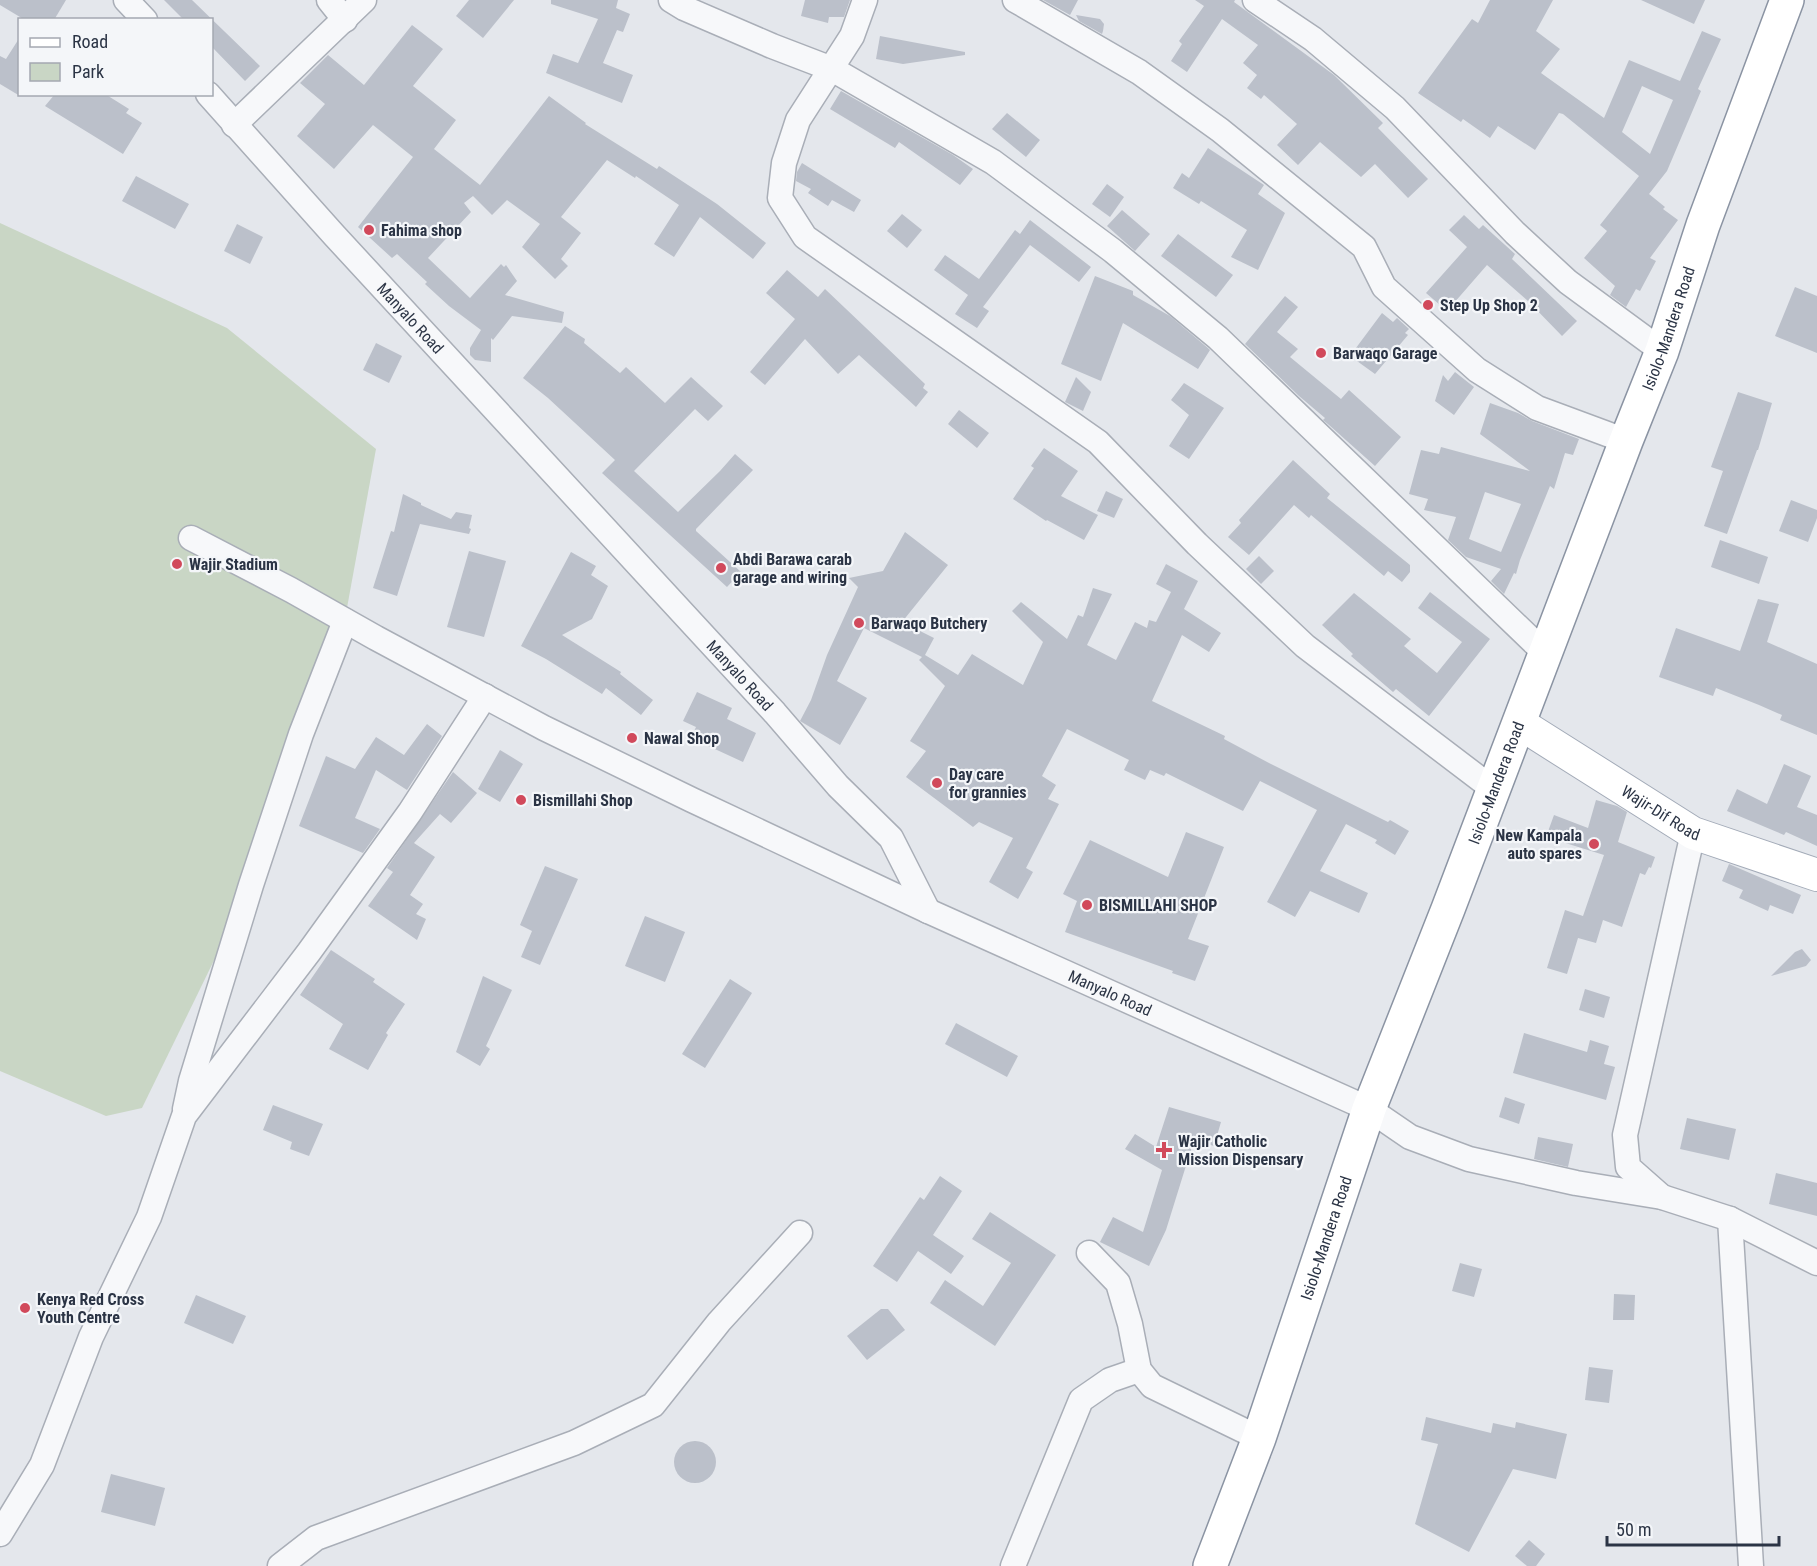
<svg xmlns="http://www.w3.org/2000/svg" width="1817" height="1566" font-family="'Roboto Condensed',sans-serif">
  <rect width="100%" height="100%" fill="#e4e7ec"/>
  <polygon fill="#c9d6c5" points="0,223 227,328 376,449 334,679 261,864 142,1108 106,1116 0,1071"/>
  <g fill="#bbc0ca" fill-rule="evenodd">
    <polygon points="0,0 66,0 54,20 25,20 0,5"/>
    <polygon points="164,0 192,0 260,66 245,81 212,47 212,20 184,20"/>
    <polygon points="469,0 514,0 483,38 456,16"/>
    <polygon points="551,0 618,0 616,8 630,14 623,32 617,30 603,63 633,75 622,103 546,73 553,54 578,63 598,19 551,4"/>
    <polygon points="805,0 850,0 844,17 829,17 828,23 801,16"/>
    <polygon points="1043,0 1078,0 1070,15"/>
    <polygon points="1195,0 1235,0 1234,2 1334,75 1383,123 1378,128 1428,179 1408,198 1375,164 1361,177 1320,142 1298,165 1277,145 1297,124 1264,95 1261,99 1247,88 1257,75 1243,63 1258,45 1222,19 1187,72 1171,61 1182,44 1179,41 1204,6"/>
    <path d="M1490,0H1553L1536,31L1560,49L1541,73L1604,118L1629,60L1680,81L1702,31L1721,39L1698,89L1701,91L1667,171L1649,194L1665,207L1663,209L1678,220L1650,258L1656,261L1640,291L1636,289L1626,307L1610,295L1615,286L1584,258L1607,231L1600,225L1639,176L1563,114L1559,113L1535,150L1498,126L1490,138L1463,119L1461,122L1418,93L1472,19L1478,23ZM1642,86L1673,100L1650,154L1622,132Z"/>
    <polygon points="1641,0 1705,0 1694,24"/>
    <polygon points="1076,15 1100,19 1104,24 1103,31 1102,34 1079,21"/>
    <polygon points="412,25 443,49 413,86 456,120 434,149 480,185 549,96 586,123 585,124 657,169 659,166 717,204 766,243 753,259 700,217 674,257 654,244 679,205 636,176 635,178 607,160 561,217 581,233 561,259 568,266 555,279 522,247 540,224 507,200 492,215 473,196 464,203 471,212 428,258 470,298 501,264 504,267 506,265 517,281 505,295 564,312 562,323 512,316 493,340 491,338 491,362 475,360 470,355 470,348 481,330 449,306 425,284 427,282 397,254 392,258 358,227 413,157 373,125 334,169 297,136 325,104 300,83 328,55 364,85"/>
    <polygon points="880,36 965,52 965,55 903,64 876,59"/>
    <polygon points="20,37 20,96 0,84 0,56 6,59"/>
    <polygon points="841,91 953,155 973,169 960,185 899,142 895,148 830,109"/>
    <polygon points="55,94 105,94 129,109 126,113 142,123 123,154 45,106"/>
    <polygon points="1007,113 1040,140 1026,157 992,129"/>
    <polygon points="1208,148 1264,185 1258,194 1285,213 1258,270 1231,257 1247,230 1201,201 1199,204 1173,188 1182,173 1189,178"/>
    <polygon points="802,163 861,200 854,212 832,200 828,206 808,193 811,189 796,181 797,172"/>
    <polygon points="136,176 189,204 175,229 122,201"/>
    <polygon points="1107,184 1124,197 1110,217 1092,204"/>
    <polygon points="1122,210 1150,234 1135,251 1107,226"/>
    <polygon points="902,214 922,230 907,248 887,231"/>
    <polygon points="1464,215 1479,229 1483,225 1515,254 1512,259 1577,321 1562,336 1528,301 1487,265 1447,311 1426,293 1467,247 1449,230"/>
    <polygon points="1030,220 1091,267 1079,282 1030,245 983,307 989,311 977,328 955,314 968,295 934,270 945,255 979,279 1015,230 1020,234"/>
    <polygon points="237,224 263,237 250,264 224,251"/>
    <polygon points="1178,234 1233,275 1216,297 1161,256"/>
    <polygon points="787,270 818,297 825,289 925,384 923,388 928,392 916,407 859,355 838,374 805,339 765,385 750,372 795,319 766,293"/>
    <polygon points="1095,276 1133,291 1133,295 1170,316 1209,349 1210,350 1198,369 1123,323 1101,381 1061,364"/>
    <polygon points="1795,287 1817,296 1817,353 1775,336"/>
    <polygon points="1285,296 1298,307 1277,332 1298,349 1290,357 1341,399 1349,390 1401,437 1375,466 1329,425 1323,420 1325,418 1299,396 1245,344"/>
    <polygon points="1382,313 1393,322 1397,318 1409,329 1405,333 1408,335 1375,374 1350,356"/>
    <polygon points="565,326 585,339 584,343 620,373 626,367 665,403 691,377 723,406 708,421 695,409 634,471 678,512 720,471 735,454 753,470 696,529 696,531 741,572 727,587 602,473 615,460 548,398 523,378"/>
    <polygon points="376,343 402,356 389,383 363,370"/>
    <polygon points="1455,372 1474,387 1454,415 1435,401 1443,375 1448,381"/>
    <polygon points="1076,377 1091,392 1083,411 1065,402"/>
    <polygon points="1184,383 1224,408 1189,459 1169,446 1189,415 1171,400"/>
    <polygon points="1738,392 1772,403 1758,450 1757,450 1727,534 1704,526 1723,471 1711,467"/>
    <path d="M1490,403L1518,413L1532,421L1579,439L1573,455L1565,453L1554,489L1550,486L1520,560L1516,574L1514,573L1504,594L1491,581L1501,569L1466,557L1448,540L1456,517L1424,510L1428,499L1409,494L1421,450L1439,454L1441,447L1530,471L1480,434ZM1485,492L1521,504L1501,552L1469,539Z"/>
    <polygon points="959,410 989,433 977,448 948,424"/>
    <polygon points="1044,448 1078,471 1061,496 1098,515 1084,540 1047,520 1046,521 1013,499 1034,468 1031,466"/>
    <polygon points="1293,460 1330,494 1327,498 1410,565 1410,572 1402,582 1388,571 1384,576 1311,515 1309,518 1294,505 1249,555 1228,537 1241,523 1239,520"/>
    <polygon points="1106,491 1123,499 1114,518 1097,511"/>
    <polygon points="403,494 421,503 421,505 451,519 456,512 472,515 469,528 471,529 469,534 420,524 397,596 373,588 391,531 394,532"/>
    <polygon points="1791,500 1817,510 1817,518 1808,542 1779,531"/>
    <polygon points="905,532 948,565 902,622 934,638 925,655 958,675 972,654 1023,685 1043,642 1012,611 1021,602 1067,639 1078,615 1083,617 1093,588 1112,594 1087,645 1116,660 1135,622 1147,628 1149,620 1156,622 1171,592 1156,584 1166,564 1198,581 1184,609 1221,633 1209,652 1182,635 1152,701 1225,736 1224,739 1269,763 1388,822 1390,820 1409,831 1395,855 1375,843 1377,840 1346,824 1320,871 1368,893 1359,913 1310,891 1295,917 1267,902 1317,810 1260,781 1243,811 1166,773 1164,776 1150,770 1145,780 1124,770 1129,760 1067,729 1042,776 1056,785 1048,799 1059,804 1026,868 1033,872 1018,899 989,882 1013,838 979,822 973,827 906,777 926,751 910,741 945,686 919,660 922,657 864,628 837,681 867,698 840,745 800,721 811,700 827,655 858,587 849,578 883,571"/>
    <polygon points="1720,540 1768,557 1759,584 1711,567"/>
    <polygon points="469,551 506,561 484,637 447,627"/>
    <polygon points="571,552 596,566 591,575 608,586 592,619 562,635 621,672 620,674 653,700 641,715 606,688 602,694 546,659 521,646"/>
    <polygon points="1259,556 1274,571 1261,584 1246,569"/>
    <polygon points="1430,592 1490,639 1429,716 1396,689 1393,692 1351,656 1353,654 1322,625 1354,593 1411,639 1404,646 1437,673 1462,642 1418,608"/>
    <polygon points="1758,599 1779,604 1767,642 1817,664 1817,735 1780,720 1782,715 1759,705 1716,688 1713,696 1659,677 1676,628 1740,651"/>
    <polygon points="697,692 732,708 727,719 756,733 743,762 691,738 696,727 683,721"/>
    <polygon points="427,724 442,736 407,790 376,770 355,818 380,829 363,853 299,826 326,756 355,769 376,737 404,755"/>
    <polygon points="500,750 523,764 500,802 478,789"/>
    <polygon points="1784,764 1811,776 1797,807 1817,815 1817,846 1786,832 1784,835 1727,811 1737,789 1767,804"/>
    <polygon points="453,772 477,793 451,823 440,814 414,843 435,857 410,895 423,904 416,914 426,919 417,940 368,906 393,872 387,868"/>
    <polygon points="1596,800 1617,806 1627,812 1618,842 1655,857 1651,868 1649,867 1645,875 1640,873 1622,927 1603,920 1596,943 1578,938 1567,974 1547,968 1565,910 1583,916 1604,855 1546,837 1554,815 1588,828"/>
    <polygon points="1186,832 1224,847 1188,939 1209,946 1195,981 1172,973 1173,971 1065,932 1077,901 1063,894 1090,840 1168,877"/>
    <polygon points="1729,864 1801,895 1793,914 1770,905 1768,911 1739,898 1743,890 1722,881"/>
    <polygon points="545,866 578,879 540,965 521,957 532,931 520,925"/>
    <polygon points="645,916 685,932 665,982 625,966"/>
    <polygon points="1802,949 1811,960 1806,966 1771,976 1795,952"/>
    <polygon points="331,950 375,979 373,982 405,1004 386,1033 388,1035 368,1070 329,1049 343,1024 300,995"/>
    <polygon points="483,976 512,990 486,1046 490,1049 480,1066 456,1052"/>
    <polygon points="730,979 752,993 705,1068 682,1054"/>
    <polygon points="1585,989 1610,997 1604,1018 1579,1010"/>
    <polygon points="956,1023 1018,1056 1007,1077 945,1044"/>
    <polygon points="1524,1033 1587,1052 1590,1040 1609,1046 1604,1064 1615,1067 1606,1100 1513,1073"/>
    <polygon points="1505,1097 1525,1104 1519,1124 1499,1117"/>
    <polygon points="273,1105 323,1124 309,1156 290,1149 292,1142 263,1130"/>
    <polygon points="1169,1107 1221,1122 1214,1146 1194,1140 1166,1230 1149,1266 1100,1242 1113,1217 1143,1232 1162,1170 1125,1149 1135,1134 1156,1147"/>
    <polygon points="1687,1118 1736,1129 1729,1160 1680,1149"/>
    <polygon points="1538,1137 1573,1144 1568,1167 1534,1159"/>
    <polygon points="1776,1173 1817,1183 1817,1216 1769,1204"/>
    <polygon points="940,1176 962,1191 933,1235 964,1256 951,1274 918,1251 897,1282 873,1266 920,1197 924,1200"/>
    <polygon points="990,1212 1056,1255 995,1346 930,1303 945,1280 983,1306 1011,1263 972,1239"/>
    <polygon points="1460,1263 1482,1269 1474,1297 1452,1291"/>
    <polygon points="1614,1294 1635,1295 1634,1320 1613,1320"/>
    <polygon points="196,1295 246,1316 233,1344 184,1323"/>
    <polygon points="881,1309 888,1309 905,1330 867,1360 847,1336"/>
    <polygon points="1589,1367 1613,1370 1609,1403 1585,1400"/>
    <polygon points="1426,1417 1491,1433 1493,1423 1515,1428 1516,1422 1567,1434 1556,1479 1513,1469 1469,1552 1415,1524 1438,1444 1421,1440"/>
    <circle cx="695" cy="1462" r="21"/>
    <polygon points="111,1474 165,1488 155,1526 101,1512"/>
    <polygon points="1529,1540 1545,1554 1536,1566 1527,1566 1515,1556"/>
  </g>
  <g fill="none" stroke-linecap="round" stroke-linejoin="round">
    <g stroke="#a9aeb7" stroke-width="27">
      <g id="minor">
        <polyline points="126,0 145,20"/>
        <polyline points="329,0 345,20"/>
        <polyline points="671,0 684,8 772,46 832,69 993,162 1113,251 1218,338 1544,652"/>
        <polyline points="865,0 852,36 798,120 784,163 780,198 805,237 1098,442 1197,544 1305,646 1493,789"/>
        <polyline points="1015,0 1139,72 1220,130 1364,247 1384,287 1477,370 1537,408 1626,441"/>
        <polyline points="1255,0 1313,39 1395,108 1515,233 1568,282 1662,351"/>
        <path id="s1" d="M208,94L334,235L775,713L838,786L891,838L928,911"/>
        <polyline points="234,125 364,0"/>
        <path id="s2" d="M191,538L291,590L376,638L544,728L692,800L928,911L1369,1109L1410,1137L1469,1159L1576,1183L1662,1197L1730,1219L1817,1263"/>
        <polyline points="185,1109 191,1081 251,885 301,734 345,621"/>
        <polyline points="1662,1197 1628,1167 1625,1135 1693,833"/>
        <polyline points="1730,1219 1751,1566"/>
        <polyline points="1089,1253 1118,1283 1130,1324 1139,1370 1152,1386 1259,1438"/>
        <polyline points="0,1534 42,1465 91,1337 149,1217 184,1116 309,952 410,812 485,696"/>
        <polyline points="280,1566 316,1538 574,1443 653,1405 719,1322 800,1233"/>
        <polyline points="1013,1566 1081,1400 1110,1380 1139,1370"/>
      </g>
    </g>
    <g stroke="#a3abb8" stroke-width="34">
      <g id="major">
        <path id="s3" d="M1519,723L1693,833L1817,875"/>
      </g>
    </g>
    <g stroke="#8b94a3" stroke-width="36">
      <g id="highway">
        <path id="s4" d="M1210,1566L1259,1438L1369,1109L1448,909L1626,441L1662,351L1703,225L1787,0"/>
      </g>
    </g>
    <use href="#minor" stroke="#f7f8fa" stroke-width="24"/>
    <use href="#major" stroke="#fff" stroke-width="32"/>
    <use href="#highway" stroke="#fff" stroke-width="33"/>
  </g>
  <g fill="#d1495b" stroke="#f4f6f9" stroke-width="2">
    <circle cx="369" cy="230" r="6"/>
    <circle cx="1428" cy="305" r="6"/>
    <circle cx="1321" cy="353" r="6"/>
    <circle cx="177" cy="564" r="6"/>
    <circle cx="721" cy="568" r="6"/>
    <circle cx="859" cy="623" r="6"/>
    <circle cx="632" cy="738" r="6"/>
    <circle cx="937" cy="783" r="6"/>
    <circle cx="521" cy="800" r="6"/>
    <circle cx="1594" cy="844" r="6"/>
    <circle cx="1087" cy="905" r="6"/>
    <path d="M1161 1141h6v6h6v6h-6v6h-6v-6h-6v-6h6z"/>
    <circle cx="25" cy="1308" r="6"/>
  </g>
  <g text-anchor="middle" stroke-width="4.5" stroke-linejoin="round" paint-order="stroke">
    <g font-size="16" font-weight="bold" fill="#2b3445" stroke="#f4f6f9" text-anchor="start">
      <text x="381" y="236">Fahima shop</text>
      <text x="1440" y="311">Step Up Shop 2</text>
      <text x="1333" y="359">Barwaqo Garage</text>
      <text x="733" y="565">Abdi Barawa carab<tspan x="733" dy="18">garage and wiring</tspan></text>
      <text x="189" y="570">Wajir Stadium</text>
      <text x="871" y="629">Barwaqo Butchery</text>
      <text x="644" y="744">Nawal Shop</text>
      <text x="949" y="780">Day care<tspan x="949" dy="18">for grannies</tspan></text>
      <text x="533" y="806">Bismillahi Shop</text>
      <text x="1582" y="841" text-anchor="end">New Kampala<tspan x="1582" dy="18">auto spares</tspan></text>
      <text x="1099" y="911">BISMILLAHI SHOP</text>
      <text x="1178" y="1147">Wajir Catholic<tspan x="1178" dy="18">Mission Dispensary</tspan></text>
      <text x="37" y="1305">Kenya Red Cross<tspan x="37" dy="18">Youth Centre</tspan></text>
    </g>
    <g font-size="16" fill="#2b3445" stroke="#f4f6f9">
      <text dy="6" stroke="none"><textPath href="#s1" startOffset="302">Manyalo Road</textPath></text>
      <text dy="6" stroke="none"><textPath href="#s4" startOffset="1320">Isiolo-Mandera Road</textPath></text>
      <text dy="6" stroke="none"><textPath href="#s1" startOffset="788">Manyalo Road</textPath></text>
      <text dy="6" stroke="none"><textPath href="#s4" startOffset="834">Isiolo-Mandera Road</textPath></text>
      <text dy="6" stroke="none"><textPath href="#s3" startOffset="168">Wajir-Dif Road</textPath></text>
      <text dy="6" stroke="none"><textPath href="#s2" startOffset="1026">Manyalo Road</textPath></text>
      <text dy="6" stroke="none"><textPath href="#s4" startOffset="348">Isiolo-Mandera Road</textPath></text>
    </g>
  </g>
  <rect x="18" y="18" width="195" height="78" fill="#f4f6f9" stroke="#a4a8b1" stroke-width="1.5"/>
  <rect x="30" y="38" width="30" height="9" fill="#ffffff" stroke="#a4a8b1" stroke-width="1.5"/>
  <text x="72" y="48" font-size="18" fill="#2b3445">Road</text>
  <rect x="30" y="63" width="30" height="18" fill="#c9d6c5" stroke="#a4a8b1" stroke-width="1.5"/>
  <text x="72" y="78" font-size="18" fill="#2b3445">Park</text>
  <path d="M1607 1536v9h172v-9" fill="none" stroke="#2b3445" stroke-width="3"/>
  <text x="1616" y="1536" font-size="18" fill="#2b3445" stroke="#f4f6f9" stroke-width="4.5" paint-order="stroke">50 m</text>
</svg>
